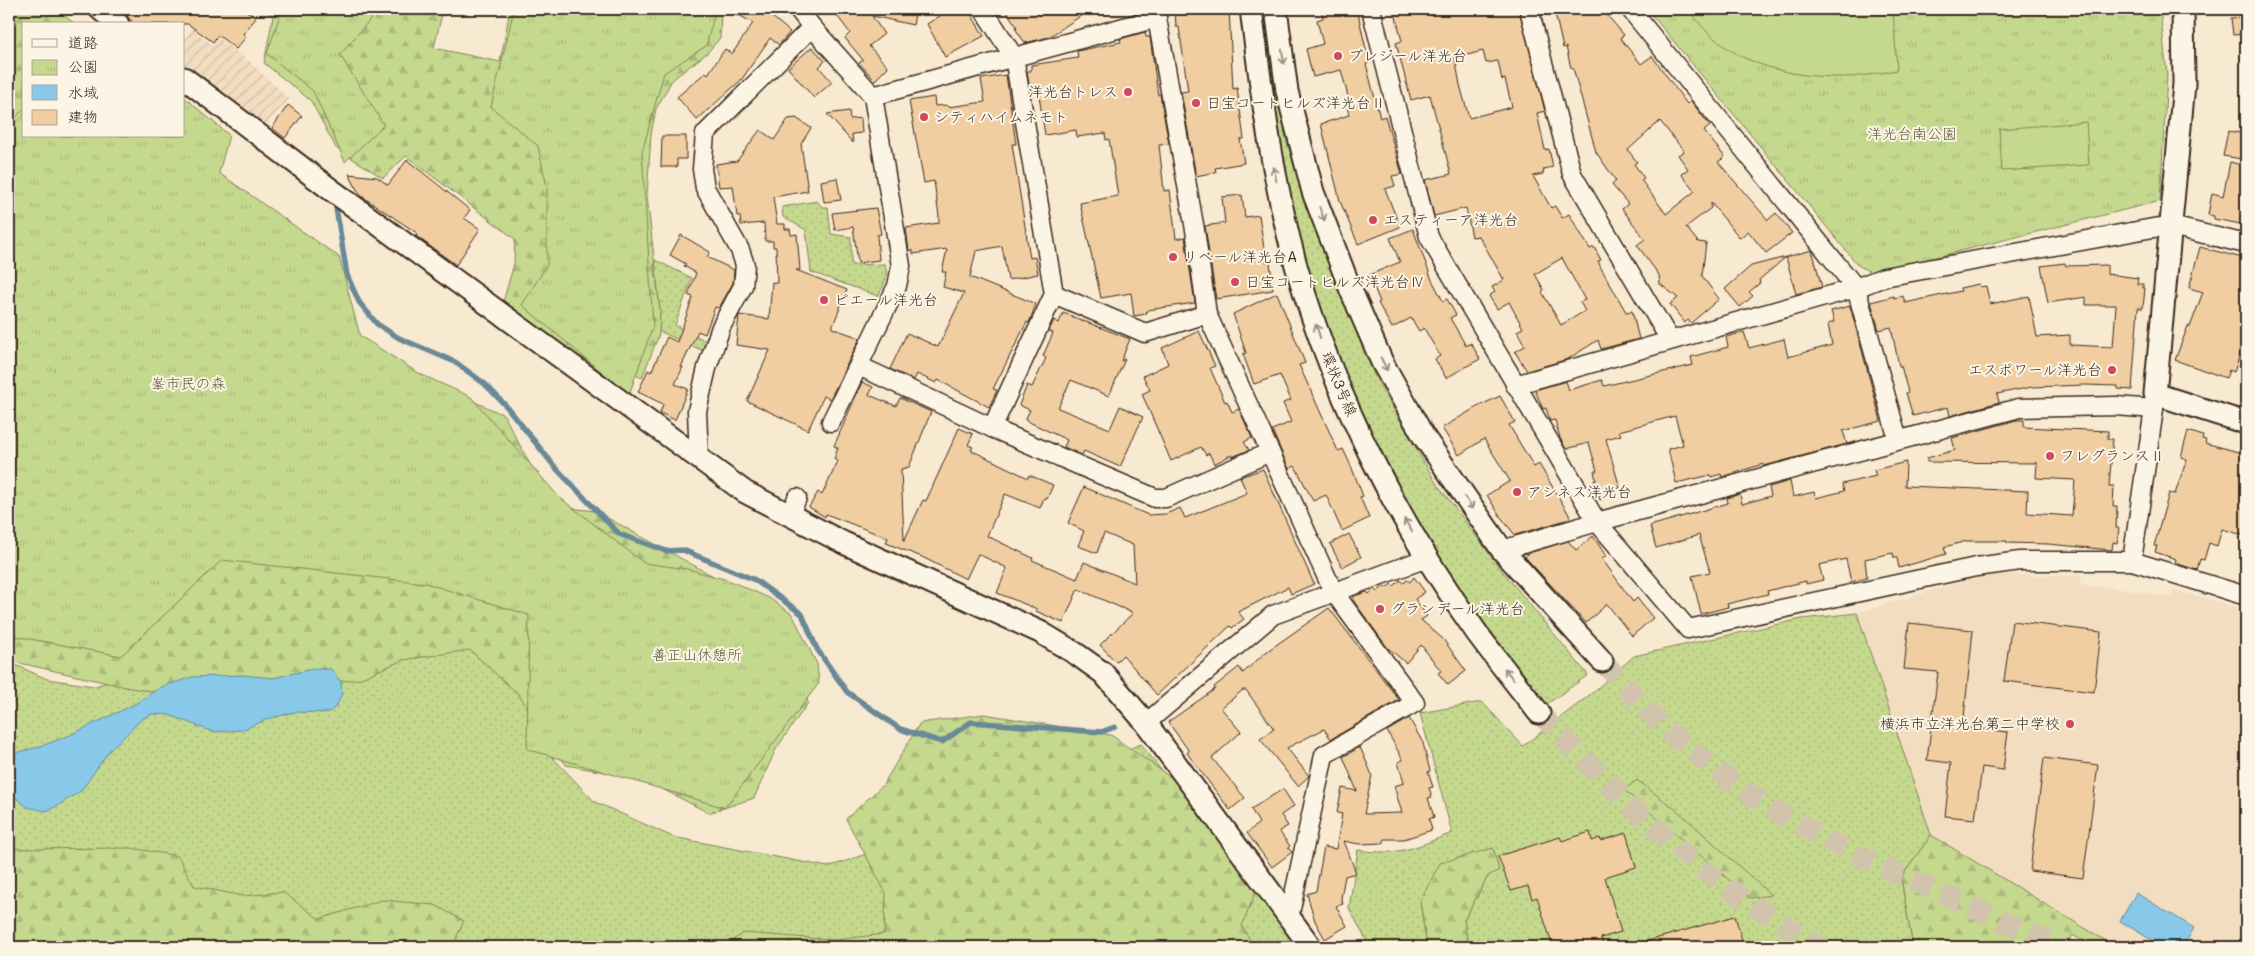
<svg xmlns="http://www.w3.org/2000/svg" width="2255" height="956" font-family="Mali,'Klee One',sans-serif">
  <defs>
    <pattern id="industrial-furrows" width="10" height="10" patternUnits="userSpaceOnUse" patternTransform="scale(1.25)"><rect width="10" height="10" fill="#f2ddc0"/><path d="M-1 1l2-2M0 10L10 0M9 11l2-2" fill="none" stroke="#d0bea5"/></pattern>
    <pattern id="grass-dots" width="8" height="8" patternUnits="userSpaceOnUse" patternTransform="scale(1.25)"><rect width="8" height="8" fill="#c5d98e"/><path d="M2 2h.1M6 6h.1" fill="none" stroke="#aaba7a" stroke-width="1.8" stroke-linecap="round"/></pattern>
    <pattern id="forest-firs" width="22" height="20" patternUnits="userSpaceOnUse" patternTransform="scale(1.25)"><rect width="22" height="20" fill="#c5d98e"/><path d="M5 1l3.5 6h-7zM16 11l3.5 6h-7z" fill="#aaba7a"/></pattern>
    <pattern id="park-tufts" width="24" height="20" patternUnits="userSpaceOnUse" patternTransform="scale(1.25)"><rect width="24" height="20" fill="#c5d98e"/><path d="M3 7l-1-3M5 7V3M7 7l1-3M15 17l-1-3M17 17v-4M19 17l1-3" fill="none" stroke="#aaba7a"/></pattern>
  </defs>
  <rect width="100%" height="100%" fill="#f8e9d1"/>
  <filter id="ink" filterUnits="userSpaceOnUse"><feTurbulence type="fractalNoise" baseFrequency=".02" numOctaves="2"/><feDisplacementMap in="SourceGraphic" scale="10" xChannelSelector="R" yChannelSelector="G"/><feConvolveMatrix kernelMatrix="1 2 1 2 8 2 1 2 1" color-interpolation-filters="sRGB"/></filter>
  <g filter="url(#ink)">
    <polygon fill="#f2ddc0" points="1988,574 2081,576 2081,585 2124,589 2172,598 2174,590 2246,610 2246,947 2116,947 1931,835 1857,613"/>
    <polygon fill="url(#industrial-furrows)" points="204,9 210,13 197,34 213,45 219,38 251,63 289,99 263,129 184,66 184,40"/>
    <g fill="url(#grass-dots)" stroke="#808256">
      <polygon points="1279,99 1286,140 1321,245 1375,377 1435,481 1503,572 1588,675 1547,704 1469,606 1418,523 1378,446 1335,350 1304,268 1284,188 1273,101"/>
      <path d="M817,201L822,207H828L831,234L851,237V265L885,264C889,277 884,285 878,296L811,272L806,230L783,217L782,207Z"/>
      <polygon points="655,260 692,278 675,325 710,343 708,353 659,331 660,311"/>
      <path d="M1857,613L1931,835L1901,878L1913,947H1468L1464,920L1488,876L1498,870L1493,848L1420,901L1427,947H1370L1349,908L1358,850C1401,856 1413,848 1452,833L1420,713L1482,702L1523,746L1591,694L1634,656L1802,619Z"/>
      <polygon points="511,623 537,741 595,802 673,837 828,867 881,849 1141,744 1263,901 1296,947 9,947 9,662 47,679 94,686 214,656"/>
    </g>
    <g fill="url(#forest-firs)" stroke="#808256">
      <polygon points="9,9 56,9 75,24 24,24 24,136 184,136 206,182 323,324 408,372 504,415 552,506 595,511 791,619 808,703 776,749 754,798 709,813 643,779 566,765 519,695 470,650 403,660 359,679 274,689 220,701 130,688 15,662 9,659"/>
      <polygon points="265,9 443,9 434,48 500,62 509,15 486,9 721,9 720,38 707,53 672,80 656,109 651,134 647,196 660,311 659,334 642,378 631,373 621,394 503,302 514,264 515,239 406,156 383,178 336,148 311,101 264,63 273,17"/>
      <polygon points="984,714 1111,735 1193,793 1259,883 1242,926 1254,947 722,947 744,933 834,940 884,934 886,893 846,819 883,785 920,723"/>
      <polygon points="1637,780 1679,812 1771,895 1750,898 1624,790"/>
      <polygon points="1931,835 2116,947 2094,947 2072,935 2067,947 1913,947 1901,878"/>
      <polygon points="131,848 178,856 194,886 243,896 283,892 319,919 382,900 435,905 464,921 452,947 9,947 9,851 16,849"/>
      <polygon points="1493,848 1499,870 1488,876 1464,920 1468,947 1427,947 1420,901 1440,863"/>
    </g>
    <g fill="url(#park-tufts)" stroke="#808256">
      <polygon points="278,9 379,9 340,55 384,125 345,162 313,91 267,54 281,12"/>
      <polygon points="514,9 716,9 706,46 664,73 642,152 653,326 629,395 522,305 547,265 547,187 538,146 491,107"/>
      <polygon points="1647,9 2160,9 2167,75 2160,201 1872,273 1858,265"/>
      <polygon points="184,97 229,135 219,173 339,257 360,336 420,374 471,397 559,497 644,563 687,569 728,580 769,598 792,614 817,664 819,683 725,808 527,749 529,615 425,583 222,560 121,656 9,635 9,118 12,121 24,109 24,136 184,136"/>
    </g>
    <g fill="#c5d98e" stroke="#808256">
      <path d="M1689,9H1893L1897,70C1879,73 1861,77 1843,77C1785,78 1721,61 1689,9Z"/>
      <polygon points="2086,122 2089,165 2002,171 1999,129"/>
    </g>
    <g fill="#88c9e9" stroke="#698998">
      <polygon points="312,669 331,669 341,682 342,694 336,707 327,713 294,712 268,719 242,730 213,732 169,715 152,714 142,719 109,751 81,791 57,806 46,811 27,807 9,792 9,760 18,752 39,747 70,735 133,705 161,687 192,677 243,675 273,678"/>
      <polygon points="2136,893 2194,928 2183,947 2163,947 2120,921"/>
    </g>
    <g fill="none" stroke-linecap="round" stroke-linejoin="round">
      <polyline stroke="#698998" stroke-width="5.5" points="336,208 347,275 359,302 377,324 399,338 455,362 485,384 507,407 555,467 619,534 666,551 683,550 755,580 802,614 817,649 847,692 900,729 942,742 971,722 1101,732 1115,727"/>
    </g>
    <g fill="#f0cea1" stroke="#3b2a1e" fill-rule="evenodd">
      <polygon points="119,9 244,9 256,18 243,34 246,37 236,49 218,35 213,42 188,24 135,24"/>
      <polygon points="728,9 763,9 790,32 779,45 770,38 742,79 697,120 677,97 706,72 708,74 725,49 732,54 753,23"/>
      <polygon points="832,9 867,9 869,11 869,9 916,9 913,25 872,16 884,34 869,46 888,67 875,80 859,63 863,60 845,38 850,33"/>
      <polygon points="951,9 968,9 984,36 945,57 927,24"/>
      <polygon points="1005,9 1091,9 1049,37 1025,43 1015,28 1017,27"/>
      <polygon points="1175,9 1229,9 1233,89 1237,88 1244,139 1240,139 1244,163 1215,168 1216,172 1196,176 1181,92 1188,91 1179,27 1176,27"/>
      <polygon points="1321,9 1357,9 1369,63 1366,64 1380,118 1385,116 1402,174 1392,176 1395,186 1385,189 1400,227 1358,244 1340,201 1321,124 1349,115 1346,101 1349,100 1341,70 1313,77 1306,49 1323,44 1317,20 1323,18"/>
      <path d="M1394,9H1519L1545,111L1537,113L1545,150L1549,149L1553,167L1544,169L1543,174L1533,176L1551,208L1555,206L1562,218L1569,214L1590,249L1594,247L1601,260L1598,261L1601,268L1626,312L1632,311L1639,339L1601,349L1598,340L1568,359L1527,371L1515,352L1525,346L1517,331L1523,328L1509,302L1497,309L1489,296L1495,292L1492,287L1504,280L1479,236L1472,237L1466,208L1434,216L1425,180L1451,174L1430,95L1411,100L1396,43L1402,41ZM1483,51L1486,63L1498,61L1502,80L1505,79L1512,107L1469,118L1460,85L1455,58ZM1562,258L1585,300L1580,302L1585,311L1561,325L1542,292L1544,290L1535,274Z"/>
      <path d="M1554,9H1602L1624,35L1620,38L1641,64L1652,56L1687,104L1691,101L1710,126L1704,131L1725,157L1718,162L1768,220L1776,213L1792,233L1766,253L1748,231L1740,238L1711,203V208L1686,227L1698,242L1706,243L1702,276L1719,299L1691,323L1688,320L1685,323L1670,304L1678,298L1660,284L1659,275L1637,245L1645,239L1622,209L1628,204L1612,185L1616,181L1596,152L1573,68H1571L1566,47L1563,48ZM1660,121L1684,151L1678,155L1688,169L1681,174L1695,191L1666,214L1641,180L1644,178L1634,164L1637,162L1628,150Z"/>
      <polygon points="2246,17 2246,34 2233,35 2231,18"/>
      <polygon points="1145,32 1146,37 1150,37 1158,95 1160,94 1169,144 1159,145 1164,191 1170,190 1176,239 1185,237 1195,303 1147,310 1146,314 1134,316 1131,293 1101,298 1080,203 1118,196 1109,139 1106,140 1105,133 1077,137 1076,130 1045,135 1038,89 1030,90 1027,71 1031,71 1031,65 1078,58 1077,51 1121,42 1120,39"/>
      <polygon points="812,47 825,61 819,67 832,82 814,98 788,68"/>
      <polygon points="1006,75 1016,144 1012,144 1030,258 1035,257 1038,274 1008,280 1002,246 976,251 970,277 1036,304 1029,323 1027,322 993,389 997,390 989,407 938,380 936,383 917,374 914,380 890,369 907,333 938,347 964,293 943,287 946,272 942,272 947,249 913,254 913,250 909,251 906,228 939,223 939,216 934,181 924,183 909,101 934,97 935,106 947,105 948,107 985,102 981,79"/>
      <polygon points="288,105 302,116 285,138 272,128"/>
      <polygon points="849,111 850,119 861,118 862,133 852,134 853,143 827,114"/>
      <polygon points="796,118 811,128 801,144 808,191 773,197 777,224 785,224 785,229 790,229 791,235 797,234 800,270 796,270 847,290 832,328 860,338 830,399 824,396 808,430 747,401 770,350 736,345 739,315 769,319 772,282 777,283 776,247 773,247 773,241 765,241 764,223 741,225 740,216 737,216 733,186 719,187 716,164 737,161 760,130 774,140 788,119"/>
      <polygon points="2228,131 2246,134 2242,159 2223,156"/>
      <polygon points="662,136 686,136 686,159 677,159 677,167 661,167"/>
      <polygon points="407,160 470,210 464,218 480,229 456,265 416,236 417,233 360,195 349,174 377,177 388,185"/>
      <polygon points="2230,162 2246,166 2246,225 2214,219 2214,216 2208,215 2212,193 2223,196"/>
      <polygon points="837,178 841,200 824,202 821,181"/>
      <polygon points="1242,195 1245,217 1259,215 1266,262 1270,262 1273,290 1216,299 1205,226 1225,223 1222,197"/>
      <polygon points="876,208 881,234 877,235 879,260 858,263 853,227 835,230 832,213"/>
      <polygon points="1413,229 1432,280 1443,301 1447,299 1456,315 1450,318 1466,346 1471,343 1480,359 1446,378 1435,359 1440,356 1424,328 1419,331 1411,318 1392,328 1378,303 1380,302 1369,275 1400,262 1390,238"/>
      <polygon points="681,235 710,252 707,257 734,270 733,283 719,308 715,307 705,334 698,331 681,367 683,367 675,384 688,389 675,420 660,413 663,404 638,392 648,370 651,372 667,337 677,342 693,297 688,295 696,273 684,266 686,264 670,255"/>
      <polygon points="2200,247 2246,259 2246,336 2234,372 2229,370 2226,378 2175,360 2188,326 2190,327 2203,292 2189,288"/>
      <polygon points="1812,250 1822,287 1796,294 1786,257"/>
      <polygon points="1786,257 1759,280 1760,283 1749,292 1753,296 1740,307 1725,289 1751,266"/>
      <polygon points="2065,263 2066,266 2107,265 2107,274 2138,278 2137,284 2143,284 2143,288 2145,288 2143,308 2138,308 2132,390 2118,389 2118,386 2085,385 2032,387 1997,394 1999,402 1950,416 1948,407 1913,416 1906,393 1908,392 1901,366 1899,366 1891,327 1879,330 1871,302 1894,296 1894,298 1903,296 1905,303 1961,291 1960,288 1979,284 1980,287 1986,286 1990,304 2029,296 2037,337 2070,335 2070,345 2113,347 2116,305 2086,305 2086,297 2048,303 2041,266"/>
      <polygon points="1277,293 1305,363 1299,365 1338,451 1343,449 1351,466 1363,496 1360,497 1369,518 1342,531 1326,495 1313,501 1295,466 1289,469 1272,430 1291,422 1283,403 1291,400 1280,375 1254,384 1243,354 1246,353 1233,314"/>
      <polygon points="1850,306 1881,421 1843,431 1847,444 1764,466 1763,464 1722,477 1721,474 1711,477 1711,475 1676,483 1668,449 1683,445 1675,416 1619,431 1621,435 1606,439 1620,488 1600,500 1594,480 1596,480 1594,471 1597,471 1589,443 1566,449 1560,438 1555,420 1550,421 1546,408 1543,409 1535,390 1566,381 1569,390 1602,380 1604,386 1693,365 1691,357 1728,347 1726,337 1744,332 1749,348 1784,339 1788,357 1832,345 1828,324 1834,322 1831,311"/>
      <polygon points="1063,313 1130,339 1121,361 1125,359 1109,396 1071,380 1058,408 1110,429 1120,406 1143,417 1120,467 1084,451 1082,455 1064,447 1067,440 1025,420 1030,410 1019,405 1027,385 1032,387 1046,358 1043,356 1053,333 1049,331 1054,320 1059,323"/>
      <polygon points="1199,331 1215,366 1210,368 1225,402 1227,401 1232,412 1239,409 1252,438 1244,442 1249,450 1232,457 1231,455 1214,464 1209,453 1206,455 1201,447 1171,461 1142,394 1150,390 1143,376 1168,364 1162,348"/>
      <polygon points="862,382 873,387 869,395 896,406 900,398 931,412 909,467 901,469 904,541 923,500 926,501 959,428 973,434 968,445 973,447 971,450 1028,478 1029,475 1053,485 1047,499 1044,498 1040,508 1005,494 987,536 1033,558 1032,560 1077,579 1084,562 1135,583 1133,545 1104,533 1097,553 1078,546 1084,531 1068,523 1084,487 1148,515 1166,514 1180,508 1185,518 1247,493 1240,477 1263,469 1314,584 1291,594 1288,587 1238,612 1244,619 1232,628 1230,626 1157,695 1123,655 1116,662 1100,645 1133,613 1078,589 1063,623 1036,611 1037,609 997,593 1007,568 978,554 966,579 922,557 886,543 888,538 826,514 825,517 809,507 818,492 822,495 838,461 834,459 838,448 834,446"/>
      <polygon points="1500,396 1515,422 1509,425 1534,467 1539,464 1571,518 1569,519 1515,535 1500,516 1487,495 1510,481 1484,439 1459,455 1442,428 1475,408"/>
      <polygon points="2017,420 2024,420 2024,427 2108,431 2108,439 2113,439 2109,486 2114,486 2113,506 2117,506 2116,528 2119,528 2117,543 2113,542 2112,550 2048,544 2007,543 2007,541 1967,541 1944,547 1946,554 1899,568 1897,558 1894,558 1893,553 1865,559 1867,578 1851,582 1846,559 1819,565 1823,580 1806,584 1806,581 1767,591 1768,594 1727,604 1728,607 1701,614 1692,576 1710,572 1699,535 1656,548 1650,526 1728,503 1727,498 1740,494 1742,504 1771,496 1769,487 1790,481 1793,497 1814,492 1816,498 1844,491 1842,484 1876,476 1874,470 1906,462 1905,486 2028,491 2027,513 2072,516 2075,480 2036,478 2037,463 1927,462 1927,458 1955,450 1952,438"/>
      <polygon points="2188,431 2203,436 2202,439 2206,440 2205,443 2246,454 2246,536 2222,529 2217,546 2209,543 2204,560 2200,559 2197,570 2175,563 2176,559 2155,552 2157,546 2154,546 2169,493 2175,494 2187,459 2181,457"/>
      <polygon points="1349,534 1361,557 1342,567 1330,544"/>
      <polygon points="1593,536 1606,556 1602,559 1633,602 1637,598 1653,618 1632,636 1607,604 1586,623 1525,557 1529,553 1568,541 1576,550"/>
      <polygon points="1414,577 1425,592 1415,599 1427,616 1421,620 1443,639 1466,671 1448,685 1438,673 1441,671 1421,645 1406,663 1387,647 1353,600 1354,596 1367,592 1369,594 1374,589 1377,592 1384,586 1386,588 1391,584 1394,586 1400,580 1404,583 1407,580 1410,582"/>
      <polygon points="1329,608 1399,700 1331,739 1324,729 1287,748 1309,776 1298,786 1260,739 1274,729 1246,690 1243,690 1221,708 1241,732 1212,758 1245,798 1230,810 1187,753 1189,751 1168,722 1215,689 1214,687 1239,667 1243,673 1266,652"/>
      <polygon points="2012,621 2101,632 2094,692 2004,681"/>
      <polygon points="1909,623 1973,630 1963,727 2008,732 2003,770 1982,767 1975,819 1945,816 1951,763 1927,760 1938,672 1904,669"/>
      <polygon points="1409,718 1423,743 1430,771 1428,772 1433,787 1429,788 1432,797 1428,798 1434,817 1429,819 1432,830 1404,839 1384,839 1384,843 1359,844 1344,841 1356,873 1345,876 1341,898 1343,904 1336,906 1347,926 1325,939 1315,921 1307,894 1316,891 1324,847 1336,849 1342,814 1337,813 1342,788 1357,791 1343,757 1360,747 1372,775 1364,814 1402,813 1394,786 1404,783 1398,762 1403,760 1387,731"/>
      <polygon points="2044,758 2098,765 2083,878 2030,871"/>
      <polygon points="1283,789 1294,806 1281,815 1288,826 1279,831 1290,846 1288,848 1292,852 1272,867 1247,833 1259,823 1251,809"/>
      <polygon points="1590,832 1592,841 1600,838 1601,841 1626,833 1636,867 1605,877 1621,932 1601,938 1603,947 1553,947 1537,897 1532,899 1528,886 1511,891 1498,856 1560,837 1562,841"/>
      <polygon points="1735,916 1744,947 1642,947 1641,943"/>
    </g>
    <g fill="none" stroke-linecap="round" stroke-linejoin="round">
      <g stroke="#d2c3ad" stroke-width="21" stroke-dasharray="21 11" stroke-linecap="butt">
        <polyline points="1602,661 1664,728 1729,780 1792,821 1852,853 2060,947"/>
        <path d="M1539,713C1587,762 1635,812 1687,856C1728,891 1774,919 1819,947"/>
      </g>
      <g stroke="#3b2a1e" stroke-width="21">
        <g id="minor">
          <polyline points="798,9 812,27 873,96 901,266 897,286 831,422"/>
          <polyline points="983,9 1014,57 1054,294 992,428 1155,498 1166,498 1270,452 1333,591 1415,703 1324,755 1289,918"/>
          <polyline points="1154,9 1157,18 1195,230 1207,314 1270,452"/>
          <polyline points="1371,9 1429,237 1597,522 1502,550"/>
          <polyline points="1529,9 1572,174 1670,340"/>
          <polyline points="1630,9 1856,288 1898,440"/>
          <polyline points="873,96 1157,18"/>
          <polyline points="1054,294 1145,333 1207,314"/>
          <polyline points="859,366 992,428"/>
          <polyline points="1515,385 1856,288 1884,277 2153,228 2171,226 2246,244"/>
          <polyline points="2154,409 2116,406 2019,408 1597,522 1688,629 1976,567 2020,561 2132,561 2154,409 2155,394"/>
          <polyline points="699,459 697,411 707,368 721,327 743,286 745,265 740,250 705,188 702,169 705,134 812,27"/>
          <polyline points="789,516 797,498"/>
          <polyline points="2132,561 2246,596"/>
          <polyline points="1146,723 1273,615 1427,558"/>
        </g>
      </g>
      <g stroke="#3b2a1e" stroke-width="25">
        <g id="tertiary">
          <polyline points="100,9 118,24"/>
          <path d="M1251,9C1262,97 1273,183 1297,269C1335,398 1398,523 1477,633C1497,660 1518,686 1539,713"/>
          <polyline points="1276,9 1287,91 1313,192 1350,288 1382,362 1424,437 1502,550 1602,661"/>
          <polyline points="2183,9 2184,84 2155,394 2246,423"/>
          <polyline points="184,78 330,189 745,492 844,543 1040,632 1075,653 1103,673 1146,723 1311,947"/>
        </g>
      </g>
      <use href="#minor" stroke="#fcf5e5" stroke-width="18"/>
      <use href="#tertiary" stroke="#fcf5e5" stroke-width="21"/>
    </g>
    <defs><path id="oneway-shaft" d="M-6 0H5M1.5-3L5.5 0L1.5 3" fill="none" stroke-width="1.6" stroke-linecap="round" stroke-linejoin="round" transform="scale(1.25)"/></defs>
    <g stroke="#9c9082">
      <use href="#oneway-shaft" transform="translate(1283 57) rotate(82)"/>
      <use href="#oneway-shaft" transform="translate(1275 174) rotate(-101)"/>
      <use href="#oneway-shaft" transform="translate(1322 214) rotate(69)"/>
      <use href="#oneway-shaft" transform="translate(1318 331) rotate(-108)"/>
      <use href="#oneway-shaft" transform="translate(1384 364) rotate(63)"/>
      <use href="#oneway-shaft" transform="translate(1469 503) rotate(55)"/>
      <use href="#oneway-shaft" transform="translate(1408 525) rotate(-121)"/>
      <use href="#oneway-shaft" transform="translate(1509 674) rotate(-128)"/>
    </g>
  </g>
  <g fill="#d1495b" stroke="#fcf5e5" stroke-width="2">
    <circle cx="1338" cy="56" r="5"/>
    <circle cx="1128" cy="92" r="5"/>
    <circle cx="1196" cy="103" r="5"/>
    <circle cx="924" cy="117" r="5"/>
    <circle cx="1373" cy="220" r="5"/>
    <circle cx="1173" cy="257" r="5"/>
    <circle cx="1235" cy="282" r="5"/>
    <circle cx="824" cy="300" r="5"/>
    <circle cx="2112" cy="370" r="5"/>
    <circle cx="2050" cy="456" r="5"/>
    <circle cx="1517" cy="492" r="5"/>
    <circle cx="1380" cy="609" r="5"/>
    <circle cx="2070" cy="724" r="5"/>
  </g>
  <g text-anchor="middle" stroke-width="4" stroke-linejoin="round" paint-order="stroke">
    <g font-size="15" fill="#3b2a1e" stroke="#fcf5e5" text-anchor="start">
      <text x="1348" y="61">プレジール洋光台</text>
      <text x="1118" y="97" text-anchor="end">洋光台トレス</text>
      <text x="1206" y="108">日宝コートヒルズ洋光台Ⅱ</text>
      <text x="934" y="122">シティハイムネモト</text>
      <text x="1383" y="225">エスティーア洋光台</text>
      <text x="1183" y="262">リベール洋光台A</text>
      <text x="1245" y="287">日宝コートヒルズ洋光台Ⅳ</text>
      <text x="834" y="305">ピエール洋光台</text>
      <text x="2102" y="375" text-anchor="end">エスポワール洋光台</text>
      <text x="2060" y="461">フレグランスⅡ</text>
      <text x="1527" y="497">アシネス洋光台</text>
      <text x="1390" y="614">グランデール洋光台</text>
      <text x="2060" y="729" text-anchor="end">横浜市立洋光台第二中学校</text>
    </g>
    <g font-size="15" fill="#5e563a" stroke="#fcf5e5">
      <text x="1912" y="139">洋光台南公園</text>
      <text x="188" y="389">峯市民の森</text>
      <text x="697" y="660">善正山休憩所</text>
    </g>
    <g font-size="15" fill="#3b2a1e" stroke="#fcf5e5">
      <text transform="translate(1339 384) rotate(67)" y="5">環状3号線</text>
    </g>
  </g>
  <rect width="2255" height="956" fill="none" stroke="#fcf5e5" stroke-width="30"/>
  <rect x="15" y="15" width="2225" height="926" fill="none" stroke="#3b2a1e" stroke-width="2" filter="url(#ink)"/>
  <rect x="22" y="22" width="162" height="115" fill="#fcf5e5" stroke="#afa495"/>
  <rect x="32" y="39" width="25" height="8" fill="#fcf5e5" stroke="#afa495"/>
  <text x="68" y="48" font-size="15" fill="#3b2a1e">道路</text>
  <rect x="32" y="60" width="25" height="15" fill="url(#park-tufts)" stroke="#afa495"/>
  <text x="68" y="72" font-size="15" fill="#3b2a1e">公園</text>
  <rect x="32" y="85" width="25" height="15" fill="#88c9e9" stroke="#afa495"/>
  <text x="68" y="98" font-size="15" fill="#3b2a1e">水域</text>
  <rect x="32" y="110" width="25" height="15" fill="#f0cea1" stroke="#afa495"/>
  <text x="68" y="122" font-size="15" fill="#3b2a1e">建物</text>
</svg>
